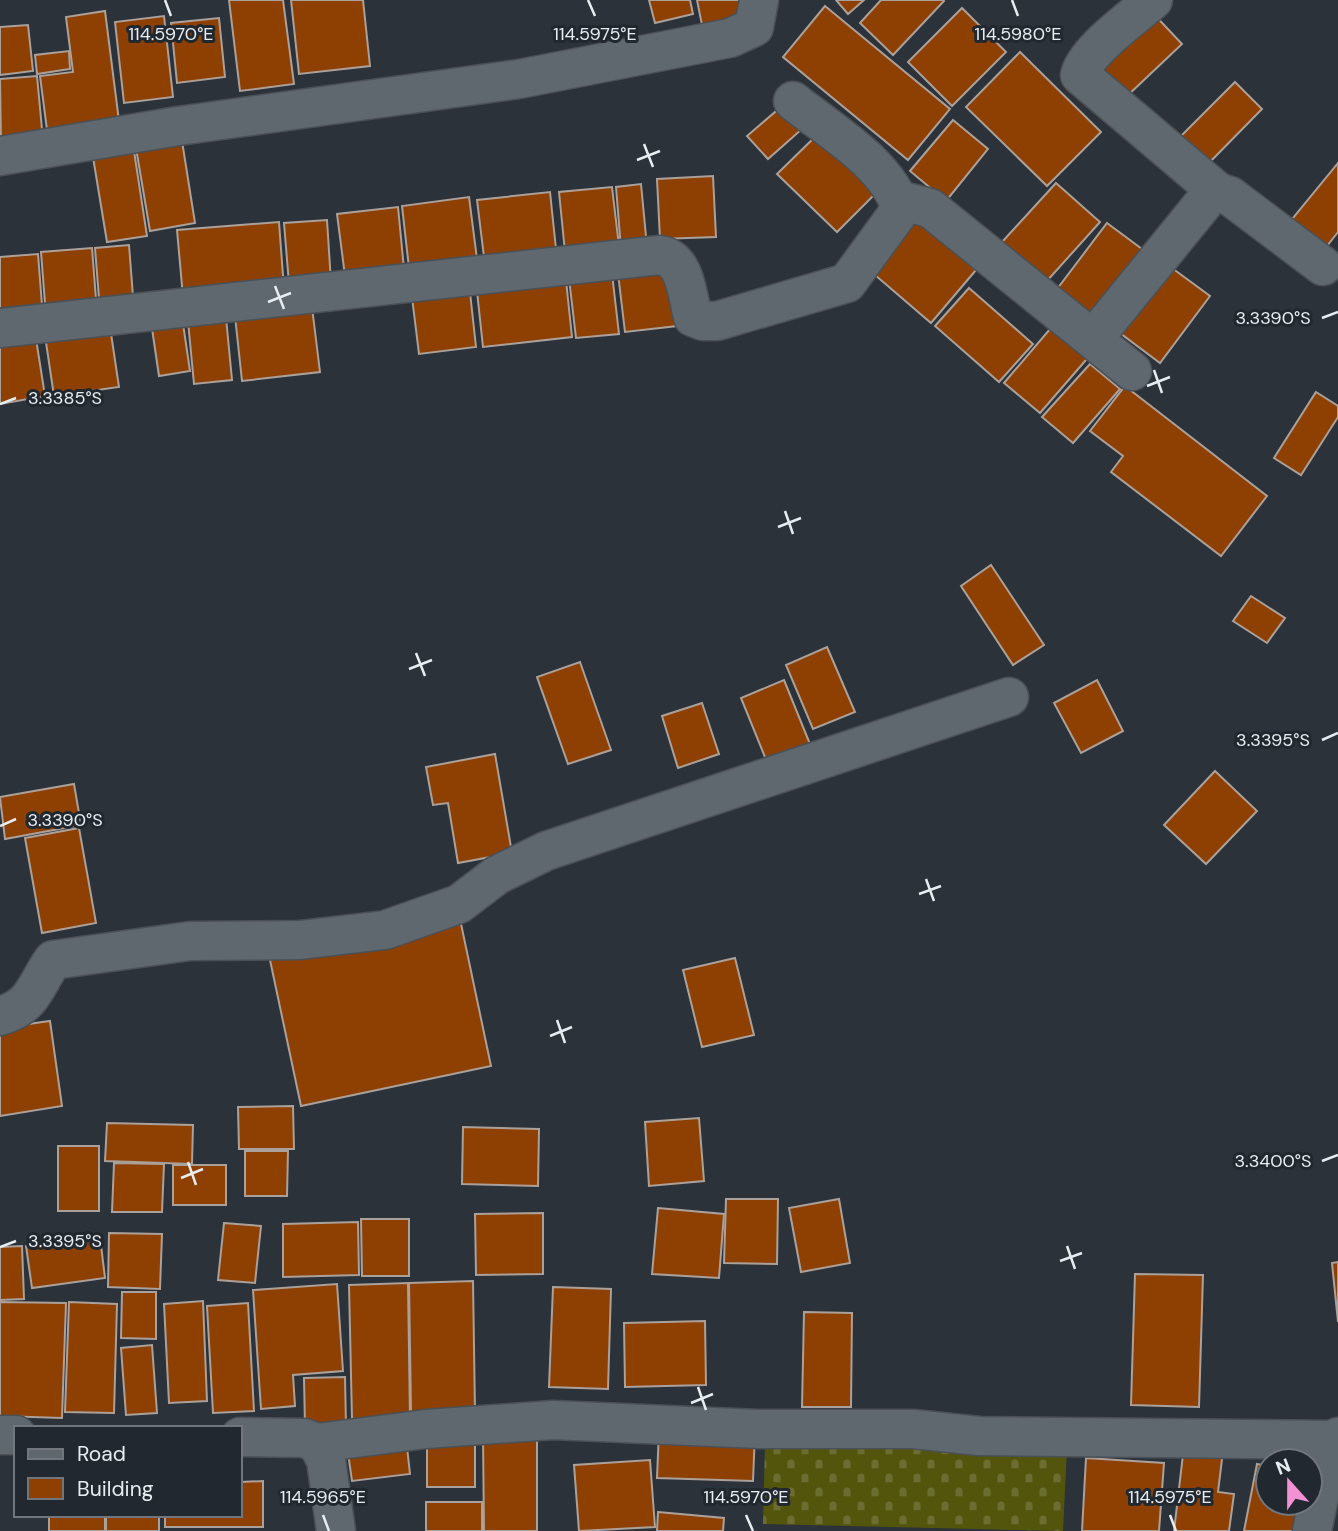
<svg xmlns="http://www.w3.org/2000/svg" width="1338" height="1531" font-family="'DM Sans',sans-serif">
  <defs>
    <pattern id="cemetery-stones" width="16" height="16" patternUnits="userSpaceOnUse" patternTransform="scale(1.75)"><rect width="16" height="16" fill="#53550d"/><path d="M2 7V4a2 2 0 0 1 4 0v3zM10 15v-3a2 2 0 0 1 4 0v3z" fill="#6c6e31"/></pattern>
  </defs>
  <rect width="100%" height="100%" fill="#2b3239"/>
  <polygon fill="url(#cemetery-stones)" points="765,1444 1067,1448 1063,1531 763,1524"/>
  <g fill="#8e4002" stroke="#aba09a" stroke-width="2">
    <polygon points="229,0 283,0 294,84 240,91"/>
    <polygon points="291,0 363,0 370,66 299,74"/>
    <polygon points="649,0 690,0 693,14 655,23"/>
    <polygon points="697,0 751,0 754,15 702,25"/>
    <polygon points="836,0 864,0 848,14"/>
    <polygon points="881,0 943,0 944,1 893,55 860,23"/>
    <polygon points="825,6 950,109 908,160 783,57"/>
    <polygon points="962,8 1006,52 952,106 908,62"/>
    <polygon points="1149,9 1182,44 1126,97 1093,62"/>
    <polygon points="105,11 119,121 47,130 40,76 73,72 66,17"/>
    <polygon points="164,16 173,97 124,103 115,22"/>
    <polygon points="219,18 225,77 177,83 171,23"/>
    <polygon points="28,25 33,71 0,75 0,27"/>
    <polygon points="69,51 70,69 37,74 35,55"/>
    <polygon points="1020,52 1101,132 1047,186 966,107"/>
    <polygon points="37,76 43,140 1,143 0,79"/>
    <polygon points="1235,82 1262,109 1203,169 1175,142"/>
    <polygon points="782,106 802,129 768,159 747,136"/>
    <polygon points="953,120 988,149 946,201 910,171"/>
    <polygon points="820,132 879,190 837,232 777,174"/>
    <polygon points="132,138 147,236 107,242 91,145"/>
    <polygon points="182,141 195,223 150,231 136,148"/>
    <polygon points="1338,163 1338,232 1323,251 1288,224"/>
    <polygon points="713,176 716,237 660,239 657,179"/>
    <polygon points="1056,183 1100,222 1046,282 1002,242"/>
    <polygon points="641,184 647,247 621,249 616,187"/>
    <polygon points="612,187 619,246 565,252 559,192"/>
    <polygon points="550,192 556,249 484,257 477,200"/>
    <polygon points="469,197 477,259 409,268 402,206"/>
    <polygon points="398,207 404,269 345,276 337,214"/>
    <polygon points="913,217 976,270 931,323 868,269"/>
    <polygon points="327,220 331,282 289,284 284,223"/>
    <polygon points="279,222 284,289 183,297 177,230"/>
    <polygon points="1107,223 1146,252 1090,327 1051,297"/>
    <polygon points="129,245 134,309 100,311 95,248"/>
    <polygon points="92,248 97,312 46,316 41,252"/>
    <polygon points="38,254 43,318 0,322 0,257"/>
    <polygon points="669,260 677,326 625,332 617,265"/>
    <polygon points="1161,260 1210,296 1160,363 1112,327"/>
    <polygon points="611,265 619,334 576,338 568,270"/>
    <polygon points="565,271 572,337 483,347 476,282"/>
    <polygon points="469,283 476,347 419,354 411,289"/>
    <polygon points="969,288 1033,344 999,382 935,326"/>
    <polygon points="311,299 320,372 242,381 234,307"/>
    <polygon points="225,307 232,380 194,384 187,311"/>
    <polygon points="181,310 190,371 159,376 150,315"/>
    <polygon points="109,320 119,387 54,396 44,329"/>
    <polygon points="1056,322 1092,353 1040,413 1004,383"/>
    <polygon points="34,326 45,396 0,404 0,332"/>
    <polygon points="1090,364 1120,389 1073,443 1042,417"/>
    <polygon points="1125,386 1267,496 1221,556 1111,472 1123,456 1090,431"/>
    <polygon points="1316,392 1338,406 1338,417 1301,475 1274,458"/>
    <polygon points="991,565 1044,645 1013,665 961,586"/>
    <polygon points="1251,596 1285,618 1267,643 1233,621"/>
    <polygon points="827,647 855,712 813,729 786,665"/>
    <polygon points="580,662 611,750 568,764 537,677"/>
    <polygon points="784,680 812,749 769,767 741,698"/>
    <polygon points="1097,680 1123,731 1081,753 1054,703"/>
    <polygon points="702,703 719,754 678,768 662,716"/>
    <polygon points="495,754 512,853 458,863 448,803 433,805 426,767"/>
    <polygon points="1215,771 1257,811 1206,864 1164,825"/>
    <polygon points="74,784 81,825 5,839 0,797"/>
    <polygon points="79,828 96,923 42,933 25,838"/>
    <polygon points="460,919 491,1066 301,1106 270,960"/>
    <polygon points="735,958 754,1035 702,1047 683,970"/>
    <polygon points="50,1021 62,1106 0,1116 0,1028"/>
    <polygon points="293,1106 294,1149 239,1149 238,1107"/>
    <polygon points="699,1118 704,1181 649,1186 645,1122"/>
    <polygon points="107,1123 193,1125 192,1164 105,1161"/>
    <polygon points="463,1127 539,1129 538,1186 462,1184"/>
    <rect x="58" y="1146" width="41" height="65"/>
    <polygon points="245,1151 288,1151 287,1196 245,1196"/>
    <polygon points="114,1163 164,1164 162,1212 112,1212"/>
    <rect x="173" y="1165" width="53" height="40"/>
    <polygon points="726,1199 778,1199 777,1264 724,1263"/>
    <polygon points="839,1199 850,1263 801,1272 789,1208"/>
    <polygon points="658,1208 724,1214 719,1278 652,1274"/>
    <polygon points="543,1213 543,1274 476,1275 475,1214"/>
    <polygon points="361,1219 409,1219 409,1276 362,1276"/>
    <polygon points="358,1222 359,1275 283,1277 283,1224"/>
    <polygon points="224,1223 261,1226 255,1283 218,1280"/>
    <polygon points="109,1233 162,1234 160,1289 108,1287"/>
    <polygon points="100,1237 105,1278 32,1288 26,1246"/>
    <polygon points="22,1246 24,1299 0,1300 0,1247"/>
    <polygon points="1338,1262 1338,1322 1332,1263"/>
    <polygon points="1135,1274 1203,1275 1199,1407 1131,1405"/>
    <polygon points="473,1281 475,1412 411,1413 409,1283"/>
    <polygon points="408,1283 410,1418 352,1419 349,1285"/>
    <polygon points="337,1284 343,1371 293,1375 295,1406 261,1409 253,1290"/>
    <polygon points="553,1287 611,1289 608,1389 549,1387"/>
    <polygon points="122,1292 156,1292 156,1339 121,1338"/>
    <polygon points="203,1301 207,1401 169,1403 164,1304"/>
    <polygon points="0,1302 66,1303 62,1418 0,1416"/>
    <polygon points="69,1302 117,1304 114,1413 65,1412"/>
    <polygon points="248,1303 254,1411 213,1413 207,1306"/>
    <polygon points="804,1312 852,1313 851,1407 802,1407"/>
    <polygon points="705,1321 706,1385 625,1387 624,1323"/>
    <polygon points="152,1345 157,1413 126,1415 121,1348"/>
    <polygon points="345,1377 346,1426 305,1427 304,1378"/>
    <polygon points="659,1430 755,1432 753,1481 657,1478"/>
    <polygon points="483,1437 537,1437 537,1531 484,1531"/>
    <polygon points="406,1438 410,1474 352,1481 347,1446"/>
    <polygon points="475,1440 475,1487 427,1487 427,1441"/>
    <polygon points="1184,1446 1223,1451 1218,1492 1234,1494 1229,1531 1174,1531"/>
    <polygon points="1086,1458 1164,1463 1159,1531 1082,1531"/>
    <polygon points="650,1460 655,1527 579,1531 574,1465"/>
    <polygon points="1257,1464 1268,1466 1268,1503 1309,1503 1304,1531 1244,1531"/>
    <polygon points="263,1481 263,1527 165,1527 165,1515 240,1515 240,1482"/>
    <rect x="426" y="1502" width="56" height="29"/>
    <polygon points="658,1512 724,1518 723,1531 657,1531"/>
    <rect x="49" y="1515" width="56" height="16"/>
    <rect x="106" y="1515" width="53" height="16"/>
  </g>
  <g fill="none" stroke-linecap="round" stroke-linejoin="round">
    <g stroke="#4a5056" stroke-width="41">
      <g id="minor">
        <path d="M1153,0C1133,18 1086,50 1080,75L1218,192"/>
        <polyline points="0,156 178,126 519,79 730,38 754,27 759,0"/>
        <polyline points="898,200 930,208 1132,371"/>
        <path d="M0,328L660,255C686,259 687,295 693,317L703,321H717L847,283L901,209C888,164 829,130 793,101"/>
        <polyline points="1093,339 1211,194 1218,192 1230,196 1323,266"/>
        <path d="M0,1016C34,1006 34,987 53,960L190,941L300,940L385,930L459,904L497,875L546,851L1009,697"/>
        <polyline points="0,1435 16,1435"/>
        <polyline points="240,1437 304,1438 317,1443 326,1460 336,1531"/>
        <polyline points="317,1443 426,1429 553,1420 759,1429 913,1429 979,1436 1332,1440"/>
        <polyline points="1312,1531 1329,1449 1332,1440 1338,1437"/>
      </g>
    </g>
    <use href="#minor" stroke="#5f676f" stroke-width="38"/>
  </g>
  <path fill="none" stroke="#e7ecf0" stroke-width="2.5" d="M165,0L171,16M588,0L595,16M1012,0L1018,16M644,144L653,167M637,160L660,151M275,286L284,309M268,302L291,293M1322,318L1338,312M1154,370L1162,393M1147,386L1170,377M0,404L16,398M785,511L793,534M778,527L801,518M416,653L425,676M409,669L432,660M1322,740L1338,733M0,826L16,819M926,879L934,901M919,894L941,886M557,1020L565,1043M550,1036L572,1027M1322,1161L1338,1155M188,1162L196,1185M181,1178L203,1169M1067,1246L1075,1269M0,1247L16,1241M1060,1261L1082,1253M698,1387L706,1410M691,1403L713,1394M323,1515L329,1531M746,1515L753,1531M1170,1515L1176,1531"/>
  <g font-size="18" text-anchor="middle" fill="#e7ecf0" stroke="#21282f" stroke-width="6" stroke-linejoin="round" paint-order="stroke">
    <text x="1018" y="40">114.5980°E</text>
    <text x="171" y="40">114.5970°E</text>
    <text x="595" y="40">114.5975°E</text>
    <text x="1273" y="324">3.3390°S</text>
    <text x="65" y="404">3.3385°S</text>
    <text x="1273" y="746">3.3395°S</text>
    <text x="65" y="826">3.3390°S</text>
    <text x="1273" y="1167">3.3400°S</text>
    <text x="65" y="1247">3.3395°S</text>
    <text x="323" y="1503">114.5965°E</text>
    <text x="746" y="1503">114.5970°E</text>
    <text x="1170" y="1503">114.5975°E</text>
  </g>
  <rect x="14" y="1426" width="228" height="91" fill="#21282f" stroke="#70767c" stroke-width="2"/>
  <rect x="28" y="1449" width="35" height="10" fill="#5f676f" stroke="#70767c" stroke-width="2"/>
  <text x="77" y="1461" font-size="21" fill="#e7ecf0">Road</text>
  <rect x="28" y="1478" width="35" height="21" fill="#8e4002" stroke="#70767c" stroke-width="2"/>
  <text x="77" y="1496" font-size="21" fill="#e7ecf0">Building</text>
  <g transform="translate(1289 1482) rotate(339)"><circle r="33" fill="#21282f" stroke="#70767c" stroke-width="2"/>
  <path d="M0-5L12 26L0 18L-12 26Z" fill="#f491d4"/>
  <text y="-10" font-size="19" font-weight="bold" text-anchor="middle" fill="#e7ecf0">N</text>
  </g>
</svg>
